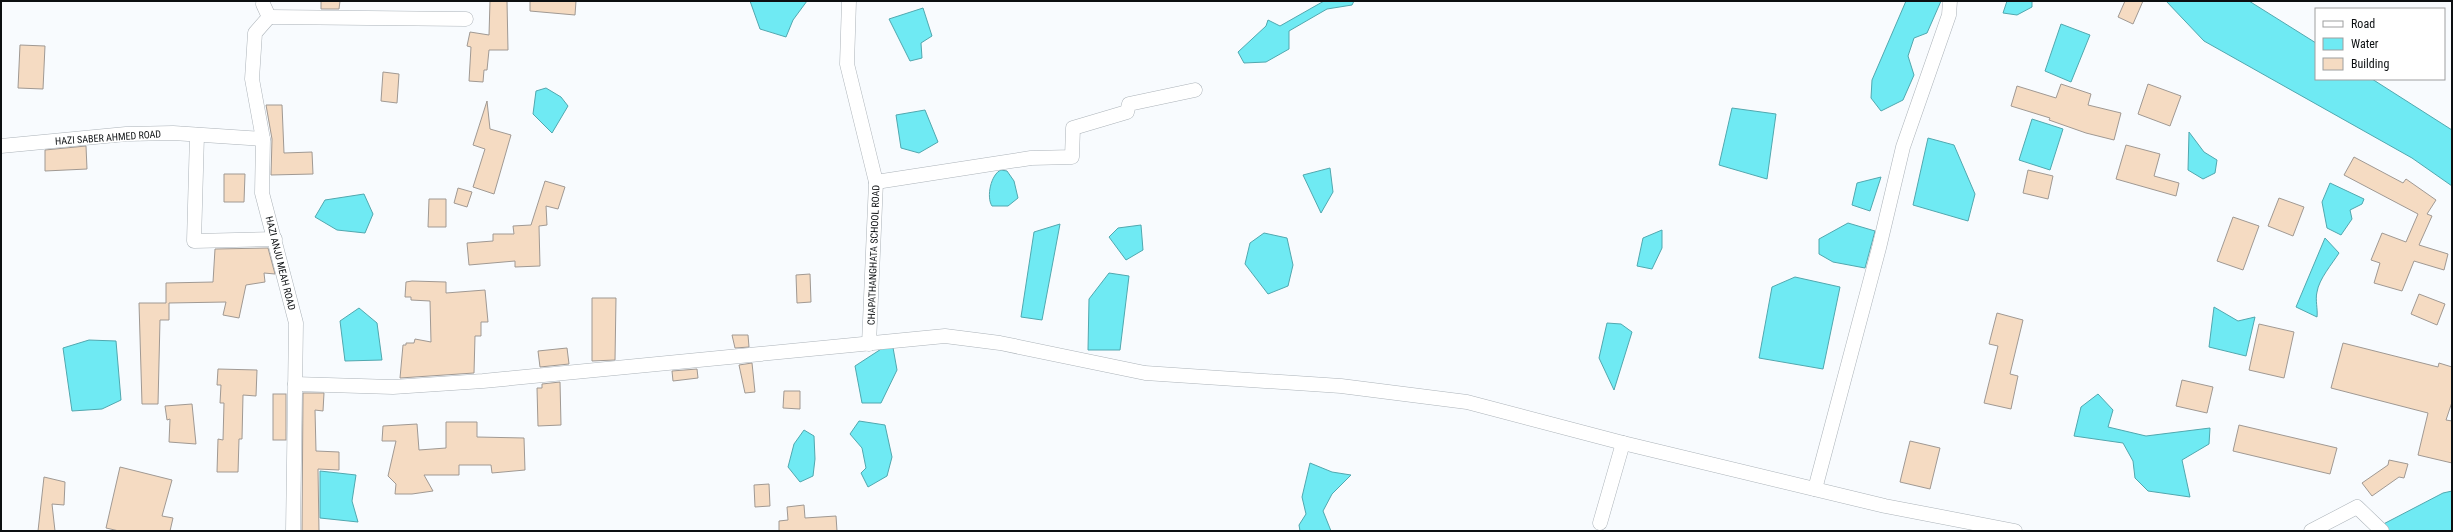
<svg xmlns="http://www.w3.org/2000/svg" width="2453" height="532" font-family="'Roboto Condensed',sans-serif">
  <rect width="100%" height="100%" fill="#f8fbfe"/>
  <g fill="#6feaf3" stroke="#51a8af">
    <polygon points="750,1 807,1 793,20 786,37 760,29"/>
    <polygon points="1324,1 1354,1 1352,5 1327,9 1289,31 1289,49 1266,62 1244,63 1238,52 1266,26 1268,20 1280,26"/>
    <polygon points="1906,1 1941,1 1927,33 1914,38 1908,56 1914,75 1903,100 1881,111 1871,98 1872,80"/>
    <polygon points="2007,1 2032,1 2032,7 2017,15 2003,13"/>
    <polygon points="2166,1 2249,1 2316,43 2316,79 2372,79 2452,130 2452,186 2412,158 2204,41"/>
    <polygon points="923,8 932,36 921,43 922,58 910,61 889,19"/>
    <polygon points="2061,24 2090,35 2071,82 2045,71"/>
    <polygon points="546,88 561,97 568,106 552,133 533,114 536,91"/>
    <polygon points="1732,108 1776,114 1767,179 1719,165"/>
    <polygon points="925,110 938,142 919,153 901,148 896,115"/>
    <polygon points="2032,119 2063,129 2050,170 2019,160"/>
    <polygon points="2189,132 2204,152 2217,160 2215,173 2203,179 2188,170"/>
    <polygon points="1928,138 1954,145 1975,194 1968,221 1913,205"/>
    <polygon points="1330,168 1333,192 1321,213 1303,175"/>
    <path d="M1001,170L1007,171L1014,181L1018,198L1008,206H992C986,197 991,174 1001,170Z"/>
    <polygon points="1881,177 1870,211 1852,205 1857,183"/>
    <polygon points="2330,183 2364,199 2362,204 2350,210 2352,219 2341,235 2327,228 2322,202"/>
    <polygon points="364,194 373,214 365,233 337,230 315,217 325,200"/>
    <polygon points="1848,223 1875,231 1865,268 1833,262 1819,254 1819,239"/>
    <polygon points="1060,224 1042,320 1021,317 1034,232"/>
    <polygon points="1141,225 1143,250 1126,260 1109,237 1118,228"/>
    <polygon points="1662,230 1662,248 1652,269 1637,266 1643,238"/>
    <polygon points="1264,233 1287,238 1293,265 1288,286 1268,294 1245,264 1250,243"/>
    <path d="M2325,238L2339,253C2332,264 2319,279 2317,292C2315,300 2318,309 2317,317L2296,307Z"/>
    <polygon points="1109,273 1129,276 1120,350 1088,350 1089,299"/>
    <polygon points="1795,277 1840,287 1823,369 1759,358 1772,287"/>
    <polygon points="2214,307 2238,321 2255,317 2246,356 2209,347"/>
    <polygon points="359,308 377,323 382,360 345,361 340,321"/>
    <polygon points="1607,323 1621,324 1632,332 1614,390 1599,358"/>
    <polygon points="89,340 116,341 121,400 102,409 72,411 63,348"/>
    <polygon points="892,342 897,370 881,403 862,403 855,366"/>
    <polygon points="2098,394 2113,410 2108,427 2146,436 2210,428 2209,444 2182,460 2190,497 2148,491 2135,478 2133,461 2123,443 2074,436 2081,407"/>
    <polygon points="859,421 885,425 892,457 887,476 868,487 861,473 866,468 862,448 850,434"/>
    <polygon points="804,430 814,436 815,459 813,476 800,482 788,467 794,444"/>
    <polygon points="1310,463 1332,472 1351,475 1332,494 1323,511 1331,531 1300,531 1299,525 1306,514 1302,497"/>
    <polygon points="320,471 356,475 352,501 358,522 320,518"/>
    <polygon points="2452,491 2452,531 2370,531 2443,493"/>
  </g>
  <g fill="#f5dbc2" stroke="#a09993">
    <polygon points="321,1 340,1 339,9 321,9"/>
    <polygon points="490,1 507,1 508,50 489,50 487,70 484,70 483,82 469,81 471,47 467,46 470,32 489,35"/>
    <polygon points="530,1 576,1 575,15 530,11"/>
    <polygon points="2125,1 2143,1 2133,24 2118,17"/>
    <polygon points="20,45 45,46 43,89 18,88"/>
    <polygon points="383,72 399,74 397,103 381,101"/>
    <polygon points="2061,84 2091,94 2088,105 2121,113 2114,140 2086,133 2049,120 2050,118 2011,106 2017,86 2056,98"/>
    <polygon points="2148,84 2181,96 2170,126 2138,114"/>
    <polygon points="487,101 490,129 511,135 494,194 473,187 485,149 473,145"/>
    <polygon points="266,105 282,105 284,153 312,152 313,174 271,175 272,139"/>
    <polygon points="2126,145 2160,154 2154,176 2179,183 2176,196 2116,179"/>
    <polygon points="86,146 87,169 45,171 45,150"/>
    <polygon points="2354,157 2403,183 2406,179 2436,200 2427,214 2432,216 2419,245 2448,254 2444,270 2414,261 2402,291 2374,283 2380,263 2371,260 2382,233 2406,242 2418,214 2344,175"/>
    <polygon points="2028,170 2053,176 2048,199 2023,193"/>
    <polygon points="224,174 245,174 244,202 224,202"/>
    <polygon points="545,181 565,187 558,209 546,206 547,225 539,226 540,266 515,267 515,261 469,265 467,243 493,241 493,234 514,234 513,226 531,225"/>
    <polygon points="458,188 472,192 467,207 454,203"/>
    <polygon points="2279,198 2304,207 2293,236 2268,226"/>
    <polygon points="429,199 446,199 446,227 428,227"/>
    <polygon points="2233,217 2259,226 2243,270 2217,261"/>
    <polygon points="268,248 275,274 264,273 265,282 246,285 239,318 223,315 226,302 169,303 169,320 160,320 158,404 142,404 139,303 166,303 166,283 213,282 215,249"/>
    <polygon points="810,274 811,302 797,303 796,275"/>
    <polygon points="412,281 446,282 446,293 485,290 488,322 481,322 481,336 475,336 474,373 400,378 403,345 406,345 406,343 414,343 415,339 431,342 430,301 411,300 411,297 405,297 406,282"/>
    <polygon points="2419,294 2445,304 2437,325 2411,314"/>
    <polygon points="592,298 616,298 615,360 592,361"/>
    <polygon points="1997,313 2023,320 2010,374 2018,376 2011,409 1984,403 1998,346 1989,344"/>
    <polygon points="2259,324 2294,332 2284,378 2249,370"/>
    <polygon points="732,335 748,335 749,347 735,348"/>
    <polygon points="2343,343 2438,367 2439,363 2452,367 2452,402 2446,420 2452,421 2452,463 2418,455 2428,413 2331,388"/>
    <polygon points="567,348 569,364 540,367 538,351"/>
    <polygon points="752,363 755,392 745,393 739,365"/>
    <polygon points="218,369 257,370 256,396 243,395 242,439 239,439 238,472 217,472 218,439 223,440 224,403 220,403 221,385 217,385"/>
    <polygon points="697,369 698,378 673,381 672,371"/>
    <polygon points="2182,380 2213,387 2207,413 2176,406"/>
    <polygon points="560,382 561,425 538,426 537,388 542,388 542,384"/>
    <polygon points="784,391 800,391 800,409 783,408"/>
    <polygon points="303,393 324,393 323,411 315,410 316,451 339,452 339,470 318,469 319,531 302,531"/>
    <rect x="273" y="394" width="13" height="46"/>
    <polygon points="192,404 196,444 169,442 170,419 167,420 165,406"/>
    <polygon points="446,422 477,422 477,437 524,438 525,470 492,473 491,465 459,465 459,475 424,475 433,491 412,494 395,494 396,484 388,476 396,441 382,441 383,426 417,424 419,450 446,448"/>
    <polygon points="2239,425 2337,448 2330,474 2233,451"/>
    <polygon points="1910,441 1940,448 1930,489 1900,482"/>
    <polygon points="2389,460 2408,464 2404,478 2399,477 2372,496 2362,483 2388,465"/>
    <polygon points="120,467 172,480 162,516 173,518 170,531 119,531 106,528"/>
    <polygon points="44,477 65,482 64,505 52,504 55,531 38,531"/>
    <polygon points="769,484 770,506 755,507 754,485"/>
    <polygon points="804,505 805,518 836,516 837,531 779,531 779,521 788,520 787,507"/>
  </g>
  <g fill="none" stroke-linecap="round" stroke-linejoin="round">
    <g stroke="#acb3b9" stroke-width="15">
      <g id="minor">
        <polyline points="849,1 847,64 876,182 869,344"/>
        <polyline points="263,4 269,17 255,33 252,79 263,139 262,193 296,323 293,531"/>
        <polyline points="269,17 466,19"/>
        <polyline points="197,135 194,241 275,239"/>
        <polyline points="1,146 126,134 173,133 263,139"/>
        <polyline points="876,182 1031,158 1072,157 1073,128 1127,112 1129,104 1195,90"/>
        <polyline points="295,384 393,387 483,381 945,336 1000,343 1145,373 1341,386 1467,402 1623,443 1885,506 2015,531"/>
        <polyline points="1815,489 1879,248 1903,147 1949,15 1950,1"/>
        <polyline points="1600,523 1623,443"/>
        <polyline points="2311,531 2357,507 2382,531"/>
      </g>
    </g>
    <use href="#minor" stroke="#fff" stroke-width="14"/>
  </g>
  <g text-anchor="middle" stroke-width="3" stroke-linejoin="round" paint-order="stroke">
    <g font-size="10" fill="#0c0f11" stroke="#fff">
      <text transform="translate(108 137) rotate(-4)" y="4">HAZI SABER AHMED ROAD</text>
      <text transform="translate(873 255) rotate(-88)" y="4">CHAPATHANGHATA SCHOOL ROAD</text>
      <text transform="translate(281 263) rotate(76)" y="4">HAZI ANJU MEAH ROAD</text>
    </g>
  </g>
  <rect width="2453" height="532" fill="none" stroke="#0c0f11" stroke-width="4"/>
  <rect x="2315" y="8" width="130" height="72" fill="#ffffff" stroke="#9e9fa0"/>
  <rect x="2323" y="21" width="20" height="6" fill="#ffffff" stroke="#9e9fa0"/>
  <text x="2351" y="28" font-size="12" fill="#0c0f11">Road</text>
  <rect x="2323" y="38" width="20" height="12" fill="#6feaf3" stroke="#9e9fa0"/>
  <text x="2351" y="48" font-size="12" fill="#0c0f11">Water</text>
  <rect x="2323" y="58" width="20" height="12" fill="#f5dbc2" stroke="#9e9fa0"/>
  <text x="2351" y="68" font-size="12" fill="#0c0f11">Building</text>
</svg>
